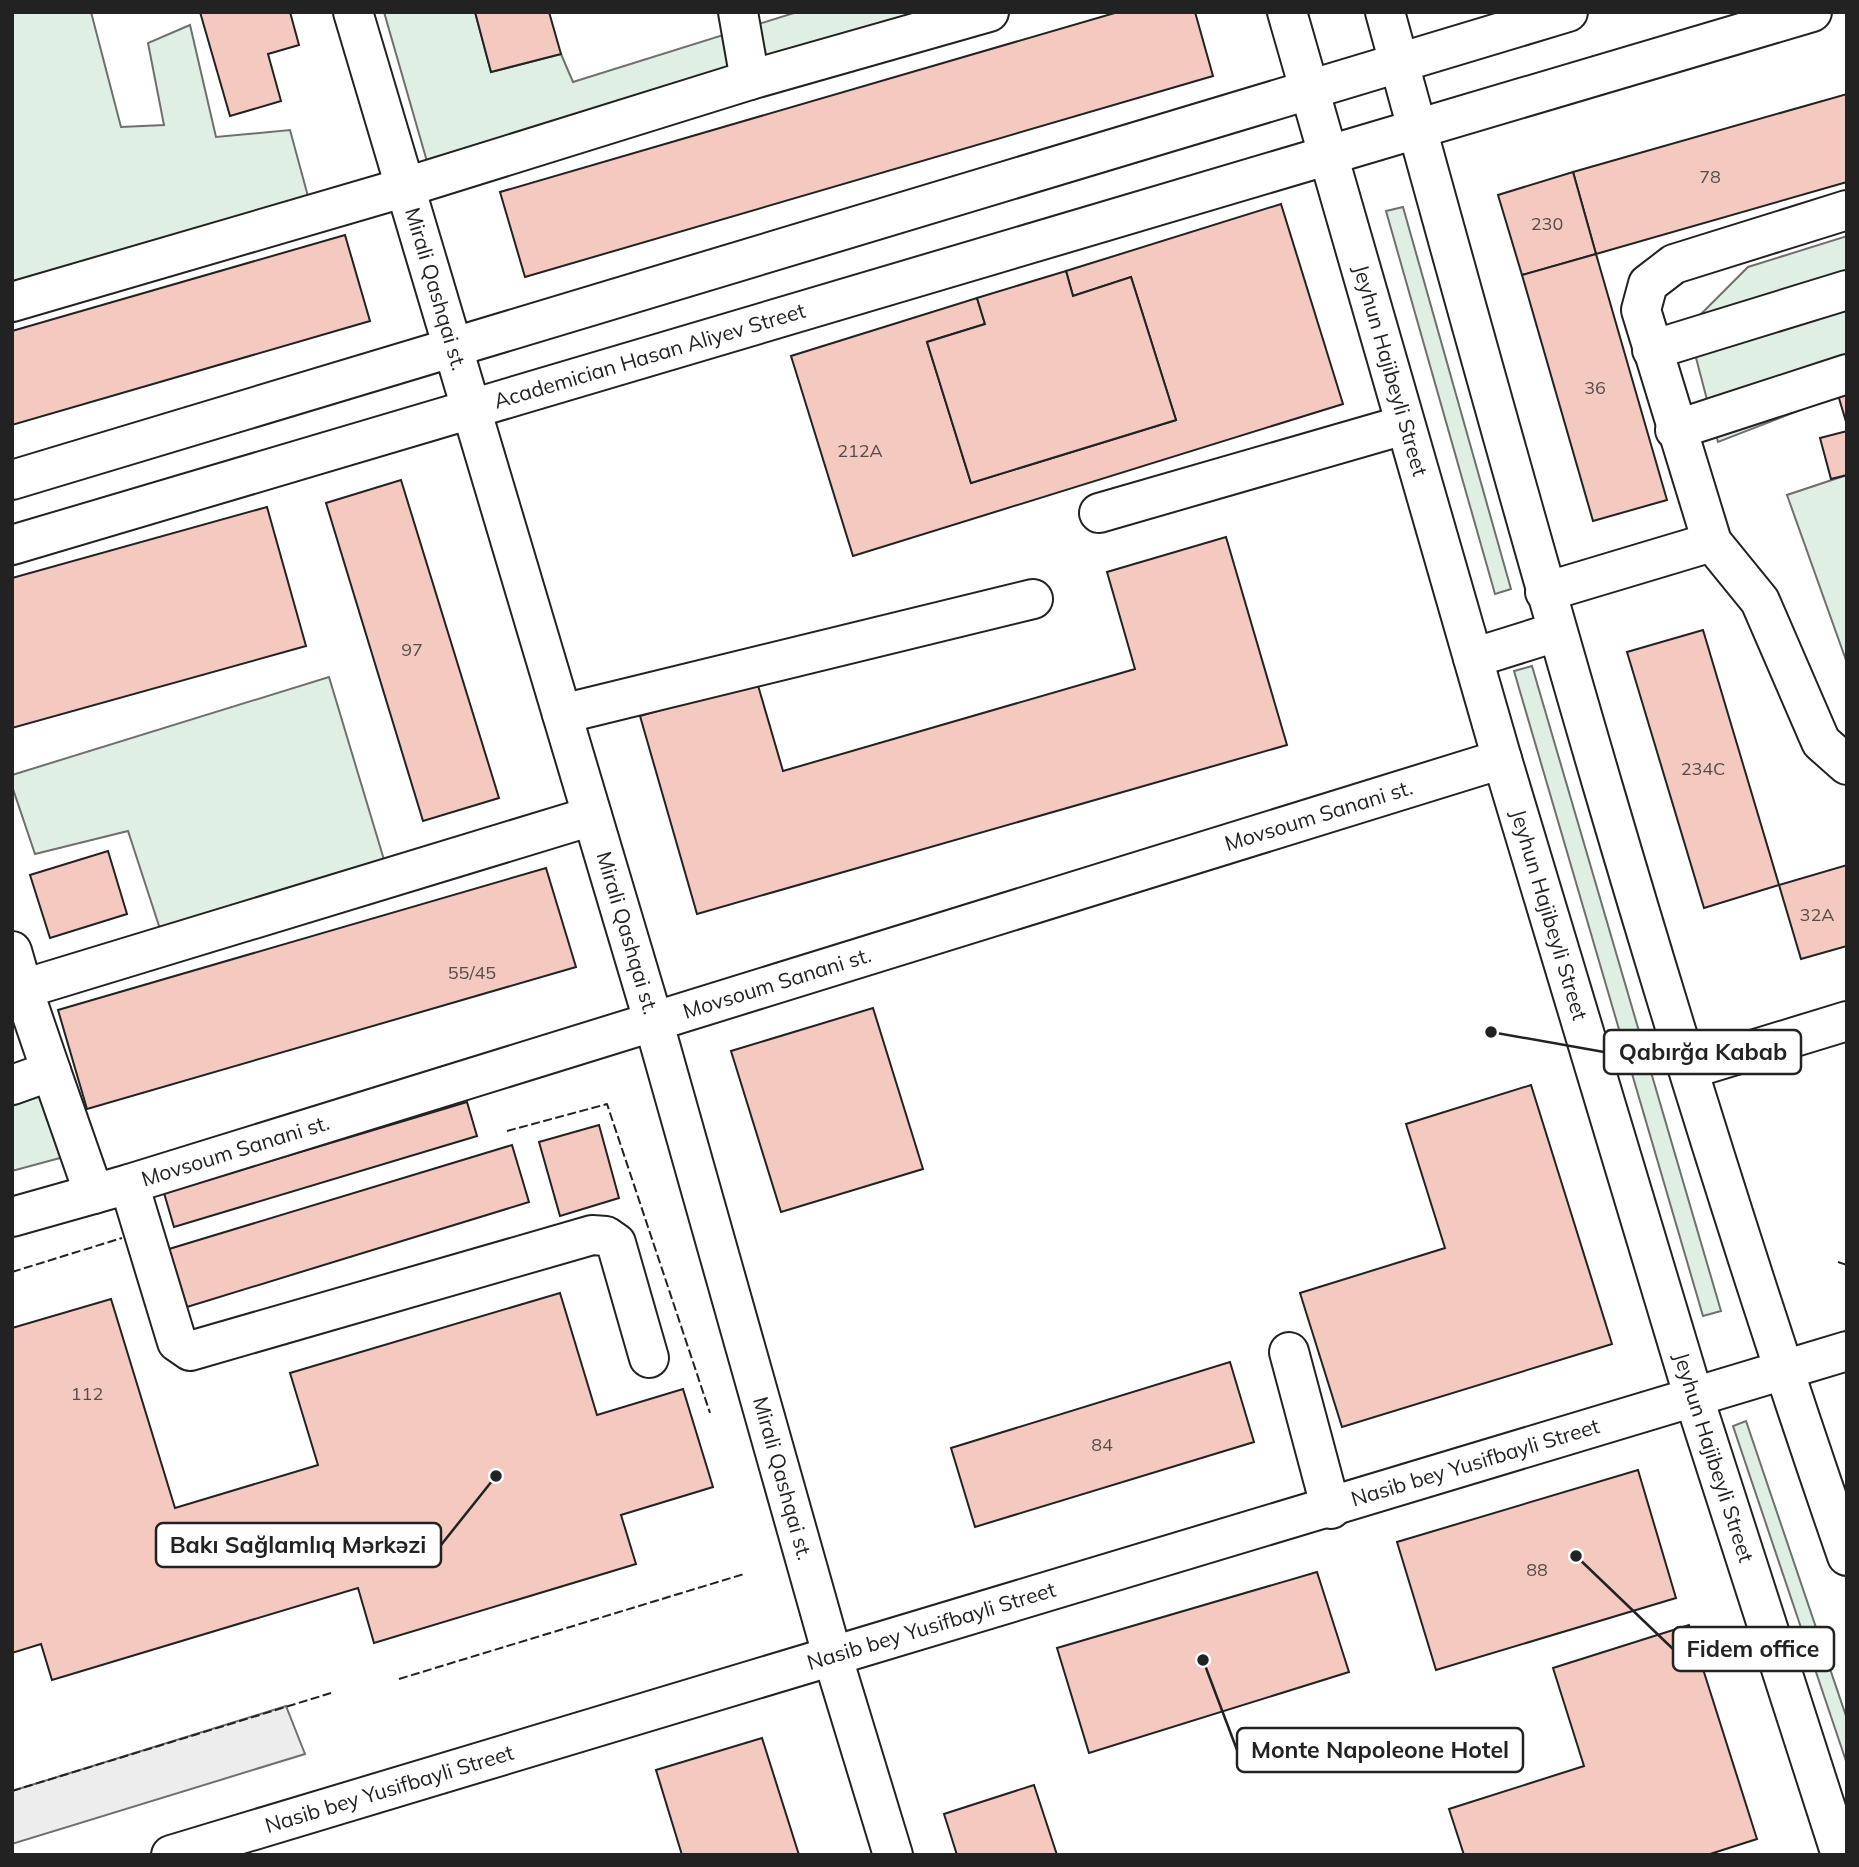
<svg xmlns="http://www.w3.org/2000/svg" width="1859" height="1867" font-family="Mulish,sans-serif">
  <rect width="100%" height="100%" fill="#fff"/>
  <g fill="#e0efe3" stroke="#6f6f6f" stroke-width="2">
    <polygon points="12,12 91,12 121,127 164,125 148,43 190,25 216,137 290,130 309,200 12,288"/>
    <polygon points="384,12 475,12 491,72 561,54 573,82 797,12 942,12 428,165"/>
    <polygon points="1403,207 1511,589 1495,594 1386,211"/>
    <polygon points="1847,236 1847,392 1718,442 1688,327 1748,267"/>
    <polygon points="1847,475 1847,663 1787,495"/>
    <polygon points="1532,666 1721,1311 1703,1316 1514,671"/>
    <polygon points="329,677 385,863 161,932 128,831 35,854 12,786 12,775"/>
    <polygon points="41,1096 71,1155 12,1171 12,1106"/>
    <polygon points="1746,1421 1847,1719 1847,1764 1733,1426"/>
  </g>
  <polygon fill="#ededed" stroke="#6f6f6f" stroke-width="2" points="286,1706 305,1754 12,1844 12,1791"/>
  <g fill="#f3c9c0" stroke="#222" stroke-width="2">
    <polygon points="200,12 290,12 299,45 268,54 281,101 230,116"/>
    <polygon points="475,12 549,12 561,54 491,72"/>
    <polygon points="1118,12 1195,12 1213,76 525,277 500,192"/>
    <polygon points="1847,94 1847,182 1596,254 1573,172"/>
    <polygon points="1573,172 1596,254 1522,275 1498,195"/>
    <polygon points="1281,204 1343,404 853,556 791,356 977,298 985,324 927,342 971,483 1176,420 1131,277 1073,296 1066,271"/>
    <polygon points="345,235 370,321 12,425 12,331"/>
    <polygon points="1596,254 1667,500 1593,521 1522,275"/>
    <polygon points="1066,271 1073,296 1131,277 1176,420 971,483 927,342 985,324 977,298"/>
    <polygon points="1847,392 1847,425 1838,395"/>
    <polygon points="1847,431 1847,475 1831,479 1820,438"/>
    <polygon points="401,480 499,798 423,821 326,503"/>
    <polygon points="267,507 306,646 12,728 12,578"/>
    <polygon points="1226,537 1287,745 697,914 640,716 757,682 783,771 1135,669 1107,572"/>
    <polygon points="1703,630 1779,885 1704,908 1627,652"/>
    <polygon points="108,851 127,914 50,938 30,875"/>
    <polygon points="1847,865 1847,946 1801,959 1779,885"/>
    <polygon points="546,868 576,967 87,1109 58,1010"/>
    <polygon points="873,1008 923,1169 781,1212 731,1051"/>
    <polygon points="1531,1085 1612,1344 1342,1427 1300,1293 1445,1248 1406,1124"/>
    <polygon points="467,1102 477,1136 174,1227 164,1193"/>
    <polygon points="599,1125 619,1198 560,1216 539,1142"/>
    <polygon points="512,1145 529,1202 187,1307 169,1249"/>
    <polygon points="560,1293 597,1415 683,1389 713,1487 621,1515 636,1564 374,1643 358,1588 52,1680 41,1644 12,1653 12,1328 111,1299 175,1508 318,1465 290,1373"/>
    <polygon points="1230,1362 1254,1442 975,1527 951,1448"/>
    <polygon points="1638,1470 1676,1598 1436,1670 1397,1542"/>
    <polygon points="1317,1572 1349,1672 1089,1753 1057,1648"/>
    <polygon points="1689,1625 1757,1839 1707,1855 1464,1855 1449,1809 1584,1766 1553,1668"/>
    <polygon points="762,1738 799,1855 682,1855 656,1770"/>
    <polygon points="1034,1785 1057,1855 957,1855 944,1814"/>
  </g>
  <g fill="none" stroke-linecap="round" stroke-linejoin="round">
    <g stroke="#222" stroke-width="42">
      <g id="minor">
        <path id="s1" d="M353,12L653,1020L833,1658L893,1855"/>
        <polyline points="738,12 750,80"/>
        <path id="s2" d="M1287,12L1502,759L1694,1398L1841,1855"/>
        <path d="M1385,12C1527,529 1671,1049 1847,1556"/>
        <polyline points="1847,210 1674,264 1648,284 1641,310 1712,542 1760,601 1821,742 1847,765"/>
        <polyline points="12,302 406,187 750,80 989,12"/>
        <polyline points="1652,350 1847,290"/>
        <polyline points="1675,430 1847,374"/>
        <polyline points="1099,513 1404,425"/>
        <polyline points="1545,592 1712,542"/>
        <polyline points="1473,658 1556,632"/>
        <polyline points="562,714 1033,599"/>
        <polyline points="12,951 23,989"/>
        <polyline points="1690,1069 1847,1021"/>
        <polyline points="51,1071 94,1194"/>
        <polyline points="12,1085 51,1071 23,989 592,816"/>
        <polyline points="129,1184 177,1342 190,1351 592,1235 606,1236 616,1243 649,1358"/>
        <path id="s3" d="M12,1217L129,1184L1502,759"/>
        <polyline points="1289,1352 1331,1509"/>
      </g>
    </g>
    <g stroke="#222" stroke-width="42">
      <g id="major">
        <polyline points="12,480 1568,12"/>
        <path id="s4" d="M12,545L1812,12"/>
        <path id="s5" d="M171,1855L1847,1351"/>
      </g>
    </g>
    <use href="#minor" stroke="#fff" stroke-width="38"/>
    <use href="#major" stroke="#fff" stroke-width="38"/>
    <g stroke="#222" stroke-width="2" stroke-dasharray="9 3.5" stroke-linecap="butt">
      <polyline points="507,1131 607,1104 710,1413"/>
      <polyline points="1838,1262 1847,1265"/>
      <polyline points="12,1272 122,1238"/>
      <polyline points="399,1679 744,1574"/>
      <polyline points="12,1791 331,1693"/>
    </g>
  </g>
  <g text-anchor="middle" stroke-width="5" stroke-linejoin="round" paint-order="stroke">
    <g font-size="18" fill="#564c4a">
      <text x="1710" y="183">78</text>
      <text x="1547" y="230">230</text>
      <text x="1595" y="394">36</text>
      <text x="860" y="457">212A</text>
      <text x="412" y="656">97</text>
      <text x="1703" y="775">234C</text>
      <text x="1817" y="921">32A</text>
      <text x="472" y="979">55/45</text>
      <text x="87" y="1400">112</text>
      <text x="1102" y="1451">84</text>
      <text x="1537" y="1576">88</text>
    </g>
    <g font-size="21" fill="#222" stroke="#fff">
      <text dy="7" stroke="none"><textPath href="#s1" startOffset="289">Mirali Qashqai st.</textPath></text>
      <text dy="7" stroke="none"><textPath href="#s4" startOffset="665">Academician Hasan Aliyev Street</textPath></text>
      <text dy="7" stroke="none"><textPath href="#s2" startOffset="373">Jeyhun Hajibeyli Street</textPath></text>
      <text dy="7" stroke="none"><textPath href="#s3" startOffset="1367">Movsoum Sanani st.</textPath></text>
      <text dy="7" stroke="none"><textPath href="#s2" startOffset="940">Jeyhun Hajibeyli Street</textPath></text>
      <text dy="7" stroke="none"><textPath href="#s1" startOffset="961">Mirali Qashqai st.</textPath></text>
      <text dy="7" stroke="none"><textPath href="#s3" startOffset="800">Movsoum Sanani st.</textPath></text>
      <text dy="7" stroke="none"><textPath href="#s3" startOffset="233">Movsoum Sanani st.</textPath></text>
      <text dy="7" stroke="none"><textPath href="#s2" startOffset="1507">Jeyhun Hajibeyli Street</textPath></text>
      <text dy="7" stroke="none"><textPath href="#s5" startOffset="1362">Nasib bey Yusifbayli Street</textPath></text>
      <text dy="7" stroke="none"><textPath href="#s1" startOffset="1528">Mirali Qashqai st.</textPath></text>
      <text dy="7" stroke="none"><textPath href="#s5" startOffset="794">Nasib bey Yusifbayli Street</textPath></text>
      <text dy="7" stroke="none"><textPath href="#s5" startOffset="228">Nasib bey Yusifbayli Street</textPath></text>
    </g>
  </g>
  <path fill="none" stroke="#222" stroke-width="2.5" d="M1491 1032L1604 1052M496 1476L441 1545M1576 1556L1673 1649M1203 1660L1237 1750"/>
  <g fill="#222" stroke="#fff" stroke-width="2.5">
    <circle cx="1491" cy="1032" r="7"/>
    <circle cx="496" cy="1476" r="7"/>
    <circle cx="1576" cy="1556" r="7"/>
    <circle cx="1203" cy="1660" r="7"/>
  </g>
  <g fill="#fff" stroke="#222" stroke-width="2.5">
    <rect x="1604" y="1030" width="197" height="44" rx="7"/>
    <rect x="156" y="1523" width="285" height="44" rx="7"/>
    <rect x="1673" y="1627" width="161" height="44" rx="7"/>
    <rect x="1237" y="1728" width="286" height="44" rx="7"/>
  </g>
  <g font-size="23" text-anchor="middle" font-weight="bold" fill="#222">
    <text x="1703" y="1060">Qabırğa Kabab</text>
    <text x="298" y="1553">Bakı Sağlamlıq Mərkəzi</text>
    <text x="1753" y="1657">Fidem office</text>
    <text x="1380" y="1758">Monte Napoleone Hotel</text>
  </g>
  <rect width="1859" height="1867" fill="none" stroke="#222222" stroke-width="28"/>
</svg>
